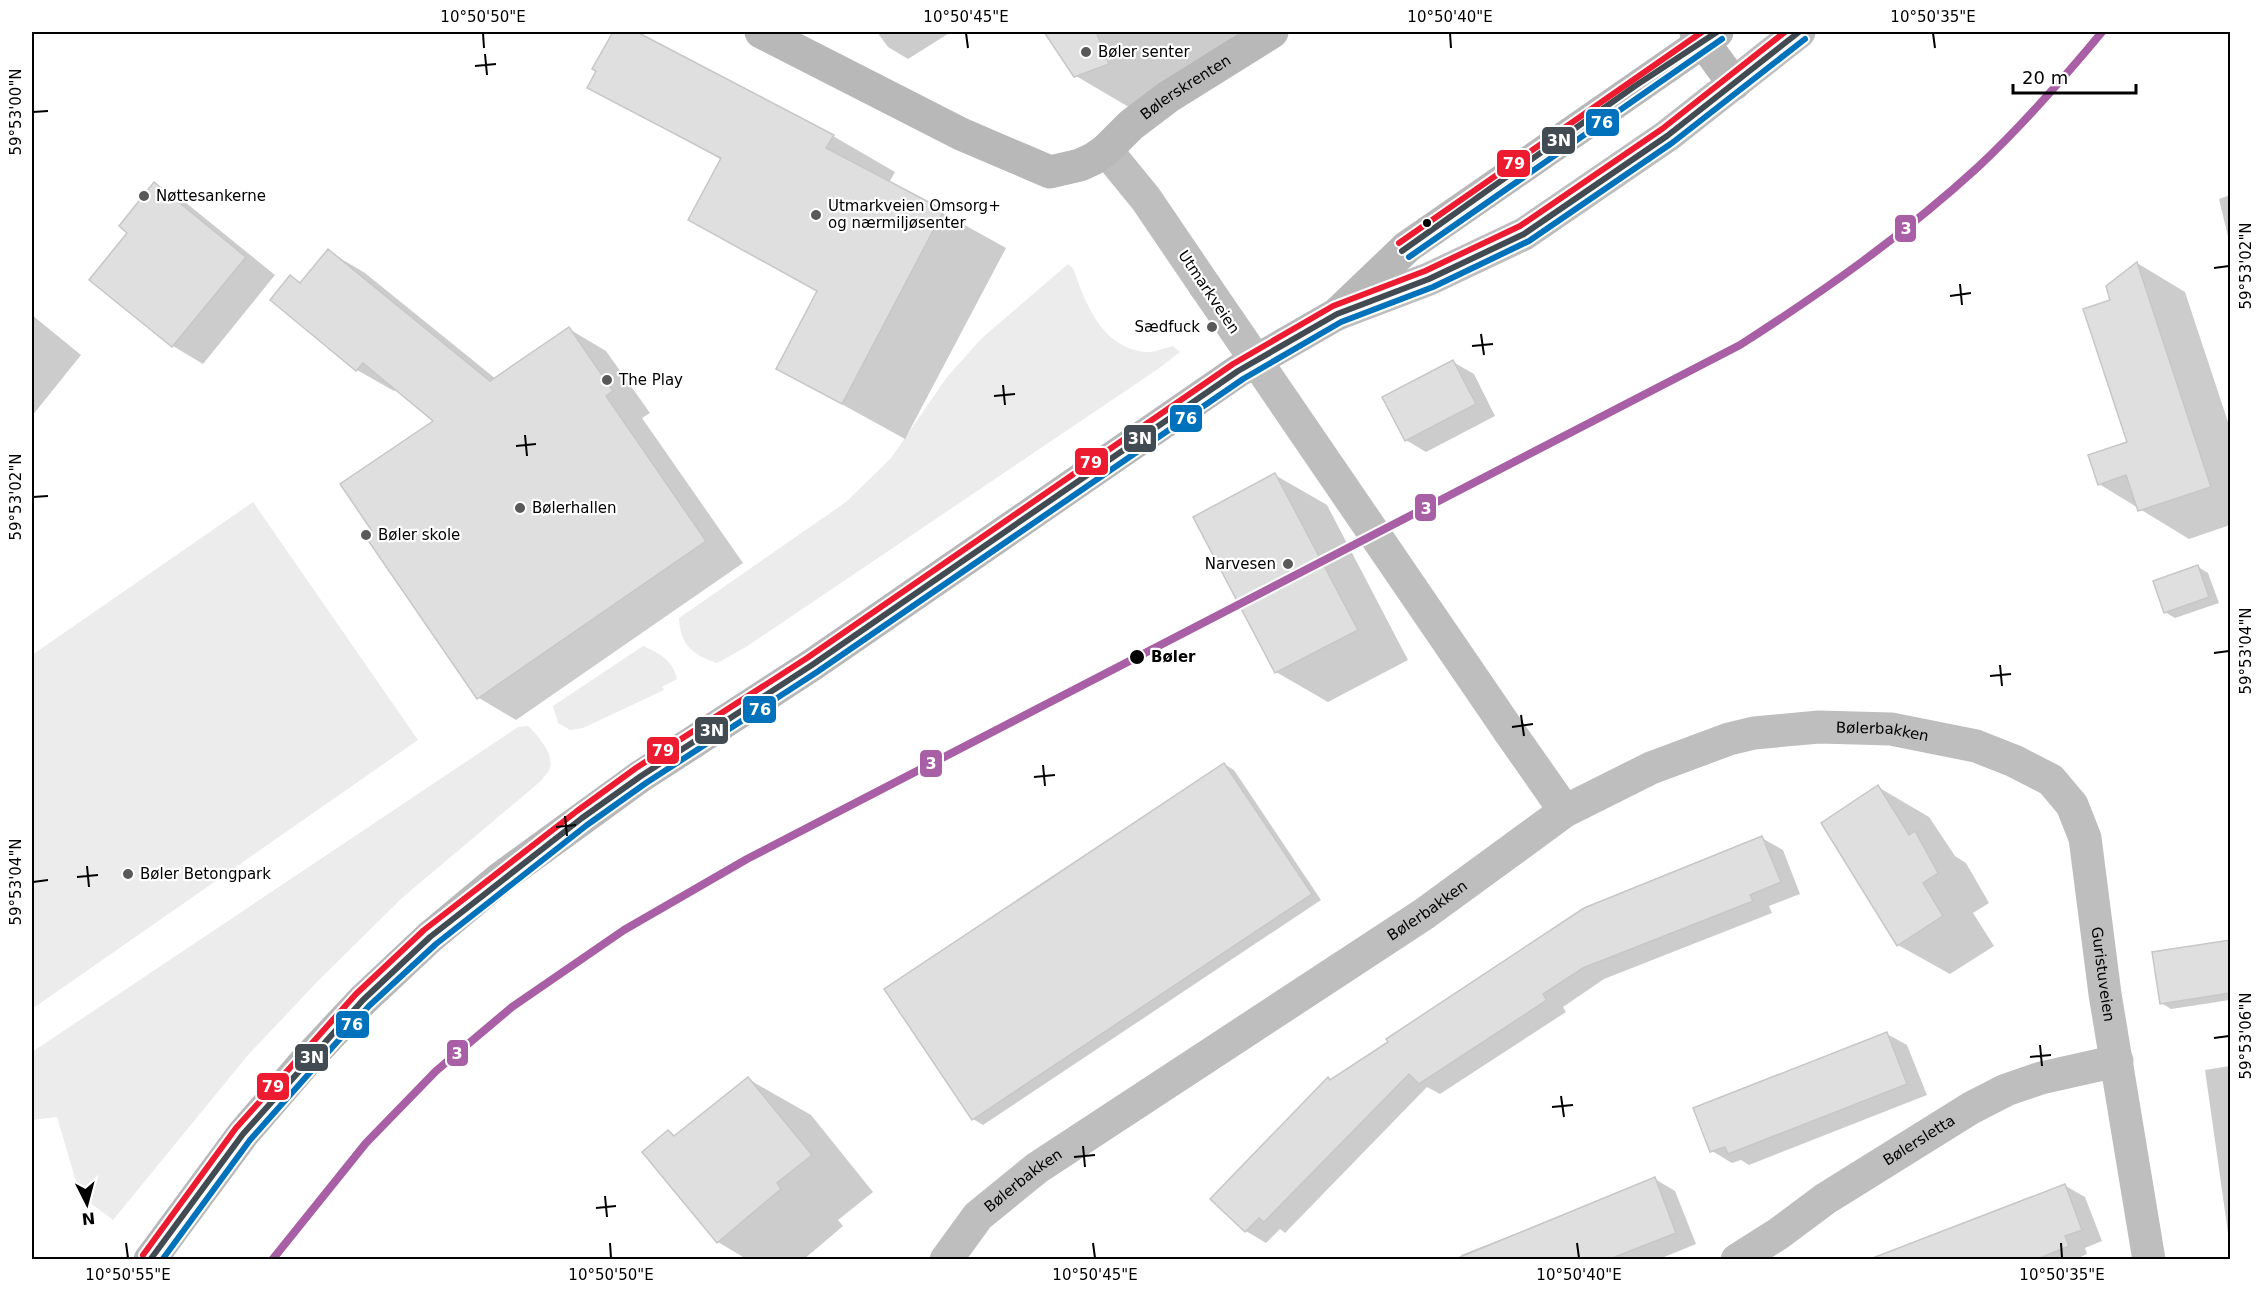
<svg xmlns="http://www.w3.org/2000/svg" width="2262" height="1291" font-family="'DejaVu Sans',sans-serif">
  <rect width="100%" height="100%" fill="#fff"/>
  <g fill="#ececec">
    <path d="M1068,264L1073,268C1086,304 1101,347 1145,352C1153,353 1164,348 1173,346L1180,352L1158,369L746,647L717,663C693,655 680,645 679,618L846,502L891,458L947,377L982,338Z"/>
    <polygon points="253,502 418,740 32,1009 32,655"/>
    <path d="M643,646C659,653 673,660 677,679L662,687L664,690L583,728L570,730L558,723L553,706Z"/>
    <path d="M528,726C537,734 554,754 550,768C549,772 544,776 542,780L402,898L317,982L248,1055L113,1220L80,1195L57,1117L32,1120V1052L518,727Z"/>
  </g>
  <g fill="#0003">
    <polygon points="614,32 634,32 833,136 895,172 889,183 1006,248 905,439 778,369 819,292 690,220 722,160 589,87 598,71 594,69"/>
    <polygon points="877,32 951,32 908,59 888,47"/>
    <polygon points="1053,32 1272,32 1144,116 1076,76"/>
    <polygon points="155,184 185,202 275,275 203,364 173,346 91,280 129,233"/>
    <polygon points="2230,195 2230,245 2219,199"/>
    <polygon points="328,251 365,273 496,379 569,329 606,351 650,413 642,418 743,563 516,720 479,698 367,536 374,531 435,421 396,389 394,391 357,370 272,300 291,277 302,283"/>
    <polygon points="2137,263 2185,292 2230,428 2230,525 2189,539 2099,484 2129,442 2112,301"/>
    <polygon points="32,315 81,355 32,416"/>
    <polygon points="1453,362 1474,374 1495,416 1426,452 1406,440"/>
    <polygon points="1275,475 1327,505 1408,660 1328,702 1276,672"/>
    <polygon points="2198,567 2208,573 2219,603 2175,618 2165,612"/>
    <polygon points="1224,764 1234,770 1321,900 983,1125 973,1119 886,989"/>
    <polygon points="1878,787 1929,817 1955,856 1966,863 1989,903 1973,913 1994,946 1950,974 1898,945"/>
    <polygon points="1762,838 1783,850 1800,894 1769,906 1772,913 1604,979 1563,1007 1566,1012 1440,1094 1427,1087 1285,1233 1280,1229 1266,1243 1246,1231 1331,1081"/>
    <polygon points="2230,942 2230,1000 2171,1009 2161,1003 2154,953"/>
    <polygon points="1887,1034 1907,1045 1927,1095 1749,1165 1741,1160 1732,1163 1712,1151"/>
    <polygon points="2230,1066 2230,1247 2205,1070"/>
    <polygon points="748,1079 811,1115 873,1192 838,1220 843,1226 803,1260 748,1260 718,1242 644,1152 668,1132 676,1136"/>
    <polygon points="1655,1179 1675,1191 1696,1244 1657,1260 1463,1260 1461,1255"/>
    <polygon points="2064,1185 2085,1197 2102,1241 2085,1248 2087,1254 2074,1260 1871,1260"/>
  </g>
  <g fill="#dfdfdf" stroke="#c7c7c7" stroke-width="1.5">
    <polygon points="613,32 637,32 834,135 826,148 944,210 842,404 776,369 817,291 688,220 721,158 587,88 596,71 592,69"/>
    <polygon points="1044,32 1096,32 1109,64 1074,77"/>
    <polygon points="154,182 246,257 172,347 89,280 127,233 119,226"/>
    <polygon points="328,249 490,381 569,327 613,391 606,396 706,541 477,699 365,536 372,531 340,484 433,421 363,363 356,371 270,300 290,275 300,283"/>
    <polygon points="2137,262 2211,487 2138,511 2126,475 2098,485 2088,455 2127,442 2083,309 2110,300 2106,286"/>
    <polygon points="1453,360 1476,404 1405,441 1382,397"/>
    <polygon points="1275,473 1358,630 1275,673 1193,517"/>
    <polygon points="2198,565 2209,597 2164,613 2153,581"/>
    <polygon points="1224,763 1312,894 972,1120 884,989"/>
    <polygon points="1878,785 1909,835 1915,831 1938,873 1923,883 1943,916 1897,946 1821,823"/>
    <polygon points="1762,836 1781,882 1750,895 1753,901 1583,968 1543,994 1547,1000 1419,1084 1409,1074 1264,1222 1259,1218 1245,1232 1210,1199 1328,1077 1330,1080 1388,1042 1386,1039 1584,908"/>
    <polygon points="2230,940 2230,993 2160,1004 2152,952"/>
    <polygon points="1887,1032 1907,1084 1728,1154 1725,1147 1710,1152 1693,1108"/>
    <polygon points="748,1077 812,1155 777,1183 781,1189 717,1243 642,1152 668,1130 674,1136"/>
    <polygon points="1655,1177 1676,1233 1607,1260 1453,1260"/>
    <polygon points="2065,1184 2082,1230 2065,1236 2069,1246 2035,1260 1875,1260 1875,1257"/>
  </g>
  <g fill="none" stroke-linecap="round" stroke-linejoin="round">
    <g stroke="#bebebe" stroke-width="33">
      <polyline points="1106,150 1146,199 1205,286"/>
      <polyline points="1337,314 1429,279 1524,234 1667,136 1799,32"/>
      <polyline points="1509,731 1565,811"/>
      <path id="s1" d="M946,1260L978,1216L1037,1168L1424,914L1565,811L1651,768L1729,739L1754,733L1819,727L1891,729L1976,746L2014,761L2051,780L2072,805L2085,838L2105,994L2149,1260"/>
      <path id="s2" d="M1737,1260L1778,1234L1825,1199L1971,1108L2006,1090L2041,1078L2117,1061"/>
    </g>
    <g stroke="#b8b8b8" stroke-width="33">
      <path id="s3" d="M761,32L961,134L1050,172L1080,165L1093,159L1106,150L1131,125L1168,97L1272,32"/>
      <polyline points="1696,32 1734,84"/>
      <polyline points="150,1260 243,1134 306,1061 363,1000 430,937 502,877 641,776 812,665 1238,371 1337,314 1407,247 1717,32"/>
    </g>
    <polyline stroke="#bebebe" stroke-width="33" points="1205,286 1509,731"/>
    <g stroke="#fff" stroke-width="10">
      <g id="bus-1">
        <polyline points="1402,251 1635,86 1717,32"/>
        <polyline points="150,1260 243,1134 363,1000 430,937 582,818 641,776 812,665 1238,371 1337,314 1429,279 1524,234 1667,136 1799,32"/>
      </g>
    </g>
    <g stroke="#fff" stroke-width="10">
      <g id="bus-2">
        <polyline points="1409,257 1722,39"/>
        <polyline points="162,1260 250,1140 369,1006 436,944 587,825 646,783 817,672 1243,379 1341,322 1433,287 1529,241 1672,143 1805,39"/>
      </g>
    </g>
    <g stroke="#fff" stroke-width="10">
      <g id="bus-3">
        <polyline points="1399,243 1702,32"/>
        <polyline points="143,1255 236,1128 356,994 424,930 577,811 636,768 807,658 1233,364 1333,306 1425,271 1520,226 1662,129 1785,32"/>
      </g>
    </g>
    <use href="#bus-1" stroke="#424a52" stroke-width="6"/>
    <use href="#bus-2" stroke="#0072bc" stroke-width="6"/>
    <use href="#bus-3" stroke="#ed1b2f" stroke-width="6"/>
    <g stroke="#fff" stroke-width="12">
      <path id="metro-1" d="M272,1260L366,1143L436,1071L512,1007L624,930L747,859L1740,345C1824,291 1905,234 1978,167C2023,125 2063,79 2102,32"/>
    </g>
    <use href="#metro-1" stroke="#a85fa5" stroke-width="8"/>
  </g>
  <path fill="none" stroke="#000" stroke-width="2" d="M483,33L484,48M966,33L968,48M1450,33L1451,48M1933,33L1935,48M485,54L487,75M475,66L496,64M33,112L48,111M2214,268L2229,266M1960,284L1962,305M1950,296L1971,293M1481,334L1484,355M1472,346L1493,344M1003,385L1005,405M994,396L1015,394M525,435L527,456M516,446L536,444M33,497L48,496M2214,653L2229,651M2000,665L2002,686M1990,676L2011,674M1521,715L1524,736M1512,727L1533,724M1043,765L1045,786M1034,777L1055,775M565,816L567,836M556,827L576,825M87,866L89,887M77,877L98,875M33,882L48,880M2214,1038L2229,1036M2040,1045L2042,1066M2030,1057L2051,1055M1561,1096L1564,1117M1552,1107L1573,1105M1083,1146L1085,1167M1074,1157L1095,1155M605,1196L607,1217M596,1208L616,1206M126,1243L128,1258M610,1243L611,1258M1093,1243L1095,1258M1577,1243L1579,1258M2061,1243L2062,1258"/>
  <g fill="#595959" stroke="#fff" stroke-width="2">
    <circle cx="1086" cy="52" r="6"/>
    <circle cx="144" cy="196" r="6"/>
    <circle cx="816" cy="215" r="6"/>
    <circle cx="1212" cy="327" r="6"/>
    <circle cx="607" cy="380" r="6"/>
    <circle cx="520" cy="508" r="6"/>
    <circle cx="366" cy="535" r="6"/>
    <circle cx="1288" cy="564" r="6"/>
    <circle cx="128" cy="874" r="6"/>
  </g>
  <g fill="#000" stroke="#fff" stroke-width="2">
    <circle cx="1427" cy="223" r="5"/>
    <circle cx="1137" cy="657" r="8"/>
  </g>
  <g text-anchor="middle" stroke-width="4.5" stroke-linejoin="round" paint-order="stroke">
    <g font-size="15" fill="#000" stroke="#fff" text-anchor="start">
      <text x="1098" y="57">Bøler senter</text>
      <text x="156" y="201">Nøttesankerne</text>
      <text x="828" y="211">Utmarkveien Omsorg+<tspan x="828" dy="17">og nærmiljøsenter</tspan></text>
      <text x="1200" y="332" text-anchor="end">Sædfuck</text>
      <text x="619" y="385">The Play</text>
      <text x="532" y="513">Bølerhallen</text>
      <text x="378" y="540">Bøler skole</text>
      <text x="1276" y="569" text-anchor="end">Narvesen</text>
      <text x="140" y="879">Bøler Betongpark</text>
    </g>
    <g font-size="15" fill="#000" stroke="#fff">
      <text dy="5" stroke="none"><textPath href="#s3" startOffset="484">Bølerskrenten</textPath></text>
      <text transform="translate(1209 292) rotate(56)" y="5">Utmarkveien</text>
      <text dy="5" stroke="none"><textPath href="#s1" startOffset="1102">Bølerbakken</textPath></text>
      <text dy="5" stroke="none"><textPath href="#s1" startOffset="598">Bølerbakken</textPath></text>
      <text dy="5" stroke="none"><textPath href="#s1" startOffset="1485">Guristuveien</textPath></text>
      <text dy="5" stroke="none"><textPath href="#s2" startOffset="218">Bølersletta</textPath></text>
      <text dy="5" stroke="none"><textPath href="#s1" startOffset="112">Bølerbakken</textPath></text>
    </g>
    <g font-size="15" font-weight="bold" fill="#000" stroke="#fff" text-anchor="start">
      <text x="1151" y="662">Bøler</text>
    </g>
  </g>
  <g stroke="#fff" stroke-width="2">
    <rect x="1585" y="108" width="35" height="29" rx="6" fill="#0072bc"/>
    <rect x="1541" y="126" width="35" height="29" rx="6" fill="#424a52"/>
    <rect x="1496" y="149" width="35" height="29" rx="6" fill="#ed1b2f"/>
    <rect x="1894" y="214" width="23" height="29" rx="6" fill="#a85fa5"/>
    <rect x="1169" y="404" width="34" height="29" rx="6" fill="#0072bc"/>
    <rect x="1123" y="424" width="34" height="29" rx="6" fill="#424a52"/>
    <rect x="1074" y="447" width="35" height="29" rx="6" fill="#ed1b2f"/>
    <rect x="1414" y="493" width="23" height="29" rx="6" fill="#a85fa5"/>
    <rect x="742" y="695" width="35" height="29" rx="6" fill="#0072bc"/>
    <rect x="694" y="716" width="35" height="29" rx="6" fill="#424a52"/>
    <rect x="646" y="736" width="34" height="29" rx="6" fill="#ed1b2f"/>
    <rect x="919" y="749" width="24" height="29" rx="6" fill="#a85fa5"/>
    <rect x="335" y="1010" width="35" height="29" rx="6" fill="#0072bc"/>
    <rect x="446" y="1039" width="23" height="28" rx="6" fill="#a85fa5"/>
    <rect x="294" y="1043" width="35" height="29" rx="6" fill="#424a52"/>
    <rect x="256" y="1072" width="34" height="29" rx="6" fill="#ed1b2f"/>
  </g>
  <g font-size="16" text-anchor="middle" font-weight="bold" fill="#fff">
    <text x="1602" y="128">76</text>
    <text x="1559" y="146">3N</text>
    <text x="1514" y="169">79</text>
    <text x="1906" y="234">3</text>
    <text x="1186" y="424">76</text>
    <text x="1140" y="444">3N</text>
    <text x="1091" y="468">79</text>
    <text x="1426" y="514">3</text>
    <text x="760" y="715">76</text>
    <text x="712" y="736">3N</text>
    <text x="663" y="756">79</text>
    <text x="931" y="769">3</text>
    <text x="352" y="1030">76</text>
    <text x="457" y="1059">3</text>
    <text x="312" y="1063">3N</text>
    <text x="273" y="1092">79</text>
  </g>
  <rect width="2262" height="1291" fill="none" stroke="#ffffff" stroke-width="66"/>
  <g transform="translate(87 1204) rotate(174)" stroke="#ffffff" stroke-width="4.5" paint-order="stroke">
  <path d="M0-4.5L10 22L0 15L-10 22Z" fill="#000000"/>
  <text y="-9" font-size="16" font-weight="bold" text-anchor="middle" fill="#000000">N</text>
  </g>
  <path d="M2013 84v9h123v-9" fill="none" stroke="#000000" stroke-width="3"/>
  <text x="2022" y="84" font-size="18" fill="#000000" stroke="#ffffff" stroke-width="4.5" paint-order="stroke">20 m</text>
  <rect x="33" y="33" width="2196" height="1225" fill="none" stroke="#000" stroke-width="2"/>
  <g font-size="15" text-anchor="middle" fill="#000">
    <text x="483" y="22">10°50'50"E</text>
    <text x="966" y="22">10°50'45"E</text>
    <text x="1450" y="22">10°50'40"E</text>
    <text x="1933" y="22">10°50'35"E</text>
    <text transform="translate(16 112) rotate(-90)" y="5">59°53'00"N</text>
    <text transform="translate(2246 266) rotate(-90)" y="5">59°53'02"N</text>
    <text transform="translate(16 497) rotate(-90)" y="5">59°53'02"N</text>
    <text transform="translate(2246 651) rotate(-90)" y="5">59°53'04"N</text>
    <text transform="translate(16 882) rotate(-90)" y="5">59°53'04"N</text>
    <text transform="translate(2246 1036) rotate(-90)" y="5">59°53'06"N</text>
    <text x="128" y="1280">10°50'55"E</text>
    <text x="611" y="1280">10°50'50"E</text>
    <text x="1095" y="1280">10°50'45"E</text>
    <text x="1579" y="1280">10°50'40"E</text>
    <text x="2062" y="1280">10°50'35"E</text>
  </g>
</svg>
